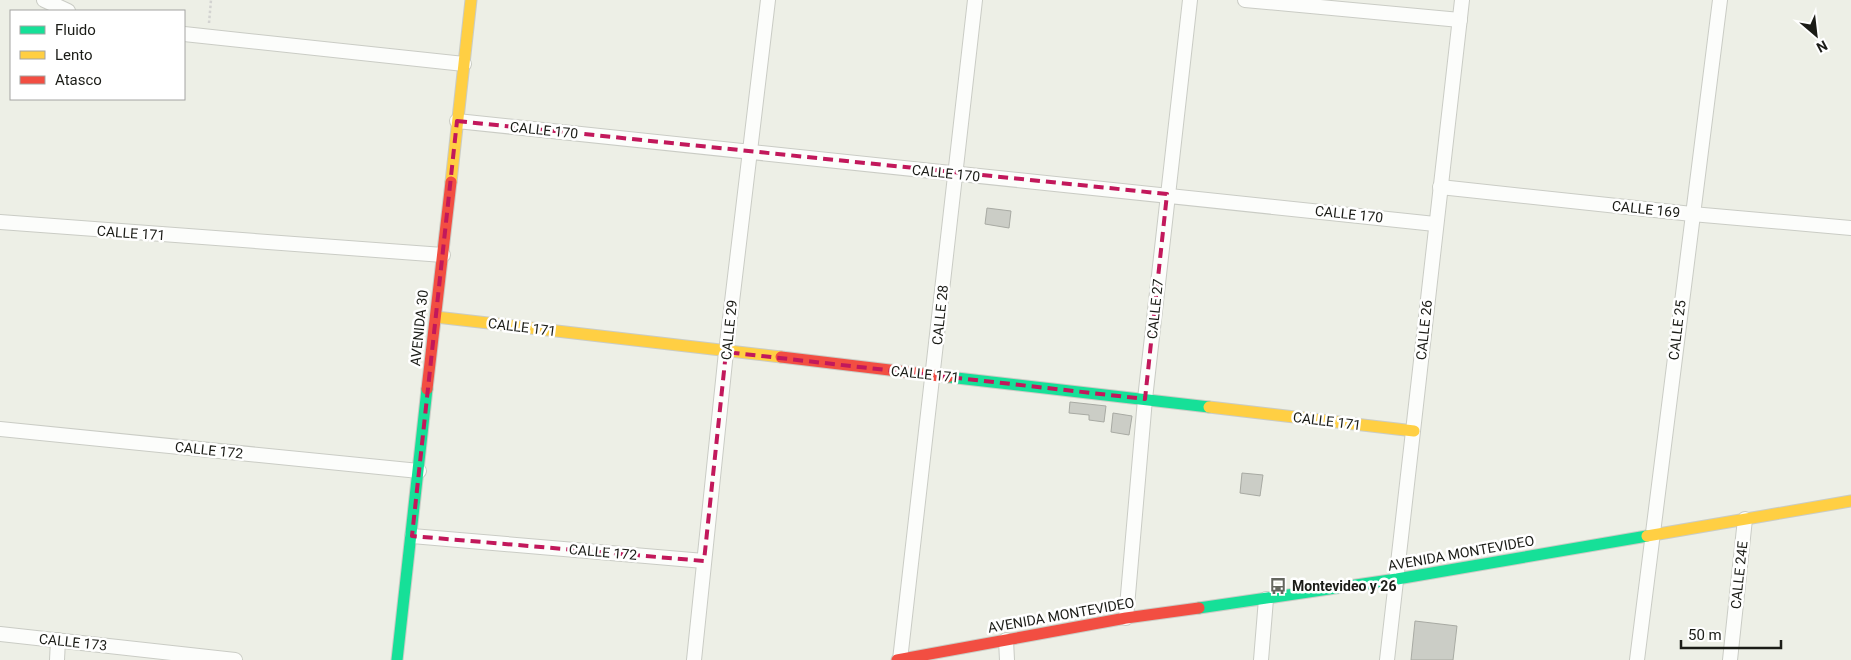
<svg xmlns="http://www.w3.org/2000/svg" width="1851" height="660" font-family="Roboto,sans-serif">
  <rect width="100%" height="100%" fill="#edefe6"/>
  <g fill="#cbcdc6" stroke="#a8aaa3">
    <polygon points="987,208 1011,211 1009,228 985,224"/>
    <polygon points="1070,402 1106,406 1104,422 1089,420 1089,415 1069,413"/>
    <polygon points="1113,413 1132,416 1129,435 1111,432"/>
    <polygon points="1242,473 1263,475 1260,496 1240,493"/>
    <polygon points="1415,621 1457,626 1453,660 1411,660"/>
  </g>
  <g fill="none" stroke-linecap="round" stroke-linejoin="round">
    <g stroke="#caccc5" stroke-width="16">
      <g id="street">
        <polyline points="44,0 68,11"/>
        <polyline points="1245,0 1460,20"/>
        <polyline points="184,34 464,64"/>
        <polyline points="457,121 1435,224"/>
        <polyline points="1440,187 1692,214 1851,228"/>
        <polyline points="0,222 443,255"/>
        <polyline points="0,429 419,471"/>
        <polyline points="412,536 704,561"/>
        <polyline points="1126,618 1145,399 1190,0"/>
        <polyline points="0,634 235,660"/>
        <polyline points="1006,640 1007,660"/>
        <polyline points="57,660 58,640"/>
        <polyline points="694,660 726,352 768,0"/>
        <polyline points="900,660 975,0"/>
        <polyline points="1261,660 1266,599"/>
        <polyline points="1387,660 1462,0"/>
        <polyline points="1637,660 1720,0"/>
        <polyline points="1730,660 1745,519"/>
      </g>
    </g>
    <g stroke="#caccc5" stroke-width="13">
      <g id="fast">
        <polyline points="948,377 1209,407"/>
        <polyline points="1199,608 1397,579 1647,536"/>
        <polyline points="397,660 427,389"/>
      </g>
    </g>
    <g stroke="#caccc5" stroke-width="13">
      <g id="slow">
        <polyline points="451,182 471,0"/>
        <polyline points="436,317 781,357"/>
        <polyline points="1209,407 1414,431"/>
        <polyline points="1647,536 1851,501"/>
      </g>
    </g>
    <g stroke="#caccc5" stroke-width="13">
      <g id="jam">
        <polyline points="781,357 948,377"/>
        <polyline points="427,389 451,182"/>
        <polyline points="897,660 1126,618 1199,608"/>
      </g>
    </g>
    <polyline stroke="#d3d3d1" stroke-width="2.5" stroke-dasharray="2.5 2.5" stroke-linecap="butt" points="209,23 211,0"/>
    <use href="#street" stroke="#fcfdfb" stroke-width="14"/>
    <use href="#fast" stroke="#16e098" stroke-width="11"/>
    <use href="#slow" stroke="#ffcf43" stroke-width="11"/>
    <use href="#jam" stroke="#f24e42" stroke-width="11"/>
  </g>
  <path fill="none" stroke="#c2185b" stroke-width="4" stroke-dasharray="10 6" stroke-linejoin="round" d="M457,121L1167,194L1145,399L726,352L704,561L412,536Z"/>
  <defs>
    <g id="bus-bare" transform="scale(1.35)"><path d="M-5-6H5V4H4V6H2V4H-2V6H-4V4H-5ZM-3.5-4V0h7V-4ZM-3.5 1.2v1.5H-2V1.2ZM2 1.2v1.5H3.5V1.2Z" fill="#64665f" stroke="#fff" stroke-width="2.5" paint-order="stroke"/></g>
  </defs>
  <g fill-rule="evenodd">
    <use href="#bus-bare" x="1278" y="586"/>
  </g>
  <g text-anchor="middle" stroke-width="5" stroke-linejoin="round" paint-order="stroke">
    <g font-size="14" fill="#1b1c17" stroke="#fff">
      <text transform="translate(544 130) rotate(6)" y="5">CALLE 170</text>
      <text transform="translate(946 173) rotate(6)" y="5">CALLE 170</text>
      <text transform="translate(1646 209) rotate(6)" y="5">CALLE 169</text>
      <text transform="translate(1349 214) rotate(6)" y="5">CALLE 170</text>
      <text transform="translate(131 233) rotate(4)" y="5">CALLE 171</text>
      <text transform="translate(1155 309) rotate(-84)" y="5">CALLE 27</text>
      <text transform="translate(940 315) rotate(-84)" y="5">CALLE 28</text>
      <text transform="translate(522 327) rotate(7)" y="5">CALLE 171</text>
      <text transform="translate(419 328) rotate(-84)" y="5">AVENIDA 30</text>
      <text transform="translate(729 330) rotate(-84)" y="5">CALLE 29</text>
      <text transform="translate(1424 330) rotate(-84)" y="5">CALLE 26</text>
      <text transform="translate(1677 330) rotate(-83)" y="5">CALLE 25</text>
      <text transform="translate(925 374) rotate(6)" y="5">CALLE 171</text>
      <text transform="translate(1327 421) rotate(7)" y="5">CALLE 171</text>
      <text transform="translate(209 450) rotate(6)" y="5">CALLE 172</text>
      <text transform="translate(603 552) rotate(5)" y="5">CALLE 172</text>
      <text transform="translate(1461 553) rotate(-10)" y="5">AVENIDA MONTEVIDEO</text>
      <text transform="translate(1739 575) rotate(-84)" y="5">CALLE 24E</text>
      <text transform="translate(1061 615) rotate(-10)" y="5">AVENIDA MONTEVIDEO</text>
      <text transform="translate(73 642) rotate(6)" y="5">CALLE 173</text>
    </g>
    <g font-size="14" font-weight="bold" fill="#1b1c17" stroke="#fff" text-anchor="start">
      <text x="1292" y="591">Montevideo y 26</text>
    </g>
  </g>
  <rect x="10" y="10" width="175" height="90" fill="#ffffff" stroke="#a4a4a2"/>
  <rect x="20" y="26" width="25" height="8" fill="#16e098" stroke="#a4a4a2"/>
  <text x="55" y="35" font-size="15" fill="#1b1c17">Fluido</text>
  <rect x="20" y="51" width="25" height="8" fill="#ffcf43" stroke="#a4a4a2"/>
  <text x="55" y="60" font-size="15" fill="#1b1c17">Lento</text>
  <rect x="20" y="76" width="25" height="8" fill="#f24e42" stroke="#a4a4a2"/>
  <text x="55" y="85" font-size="15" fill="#1b1c17">Atasco</text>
  <g transform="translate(1816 35) rotate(152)" stroke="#ffffff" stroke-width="4" paint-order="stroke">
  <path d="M0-4L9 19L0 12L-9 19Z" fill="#1b1c17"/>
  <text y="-8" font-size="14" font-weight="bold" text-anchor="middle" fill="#1b1c17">N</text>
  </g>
  <path d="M1681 640v8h100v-8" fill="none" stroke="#1b1c17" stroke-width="2.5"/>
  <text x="1688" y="640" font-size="15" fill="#1b1c17" stroke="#ffffff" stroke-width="4" paint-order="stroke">50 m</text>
</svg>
